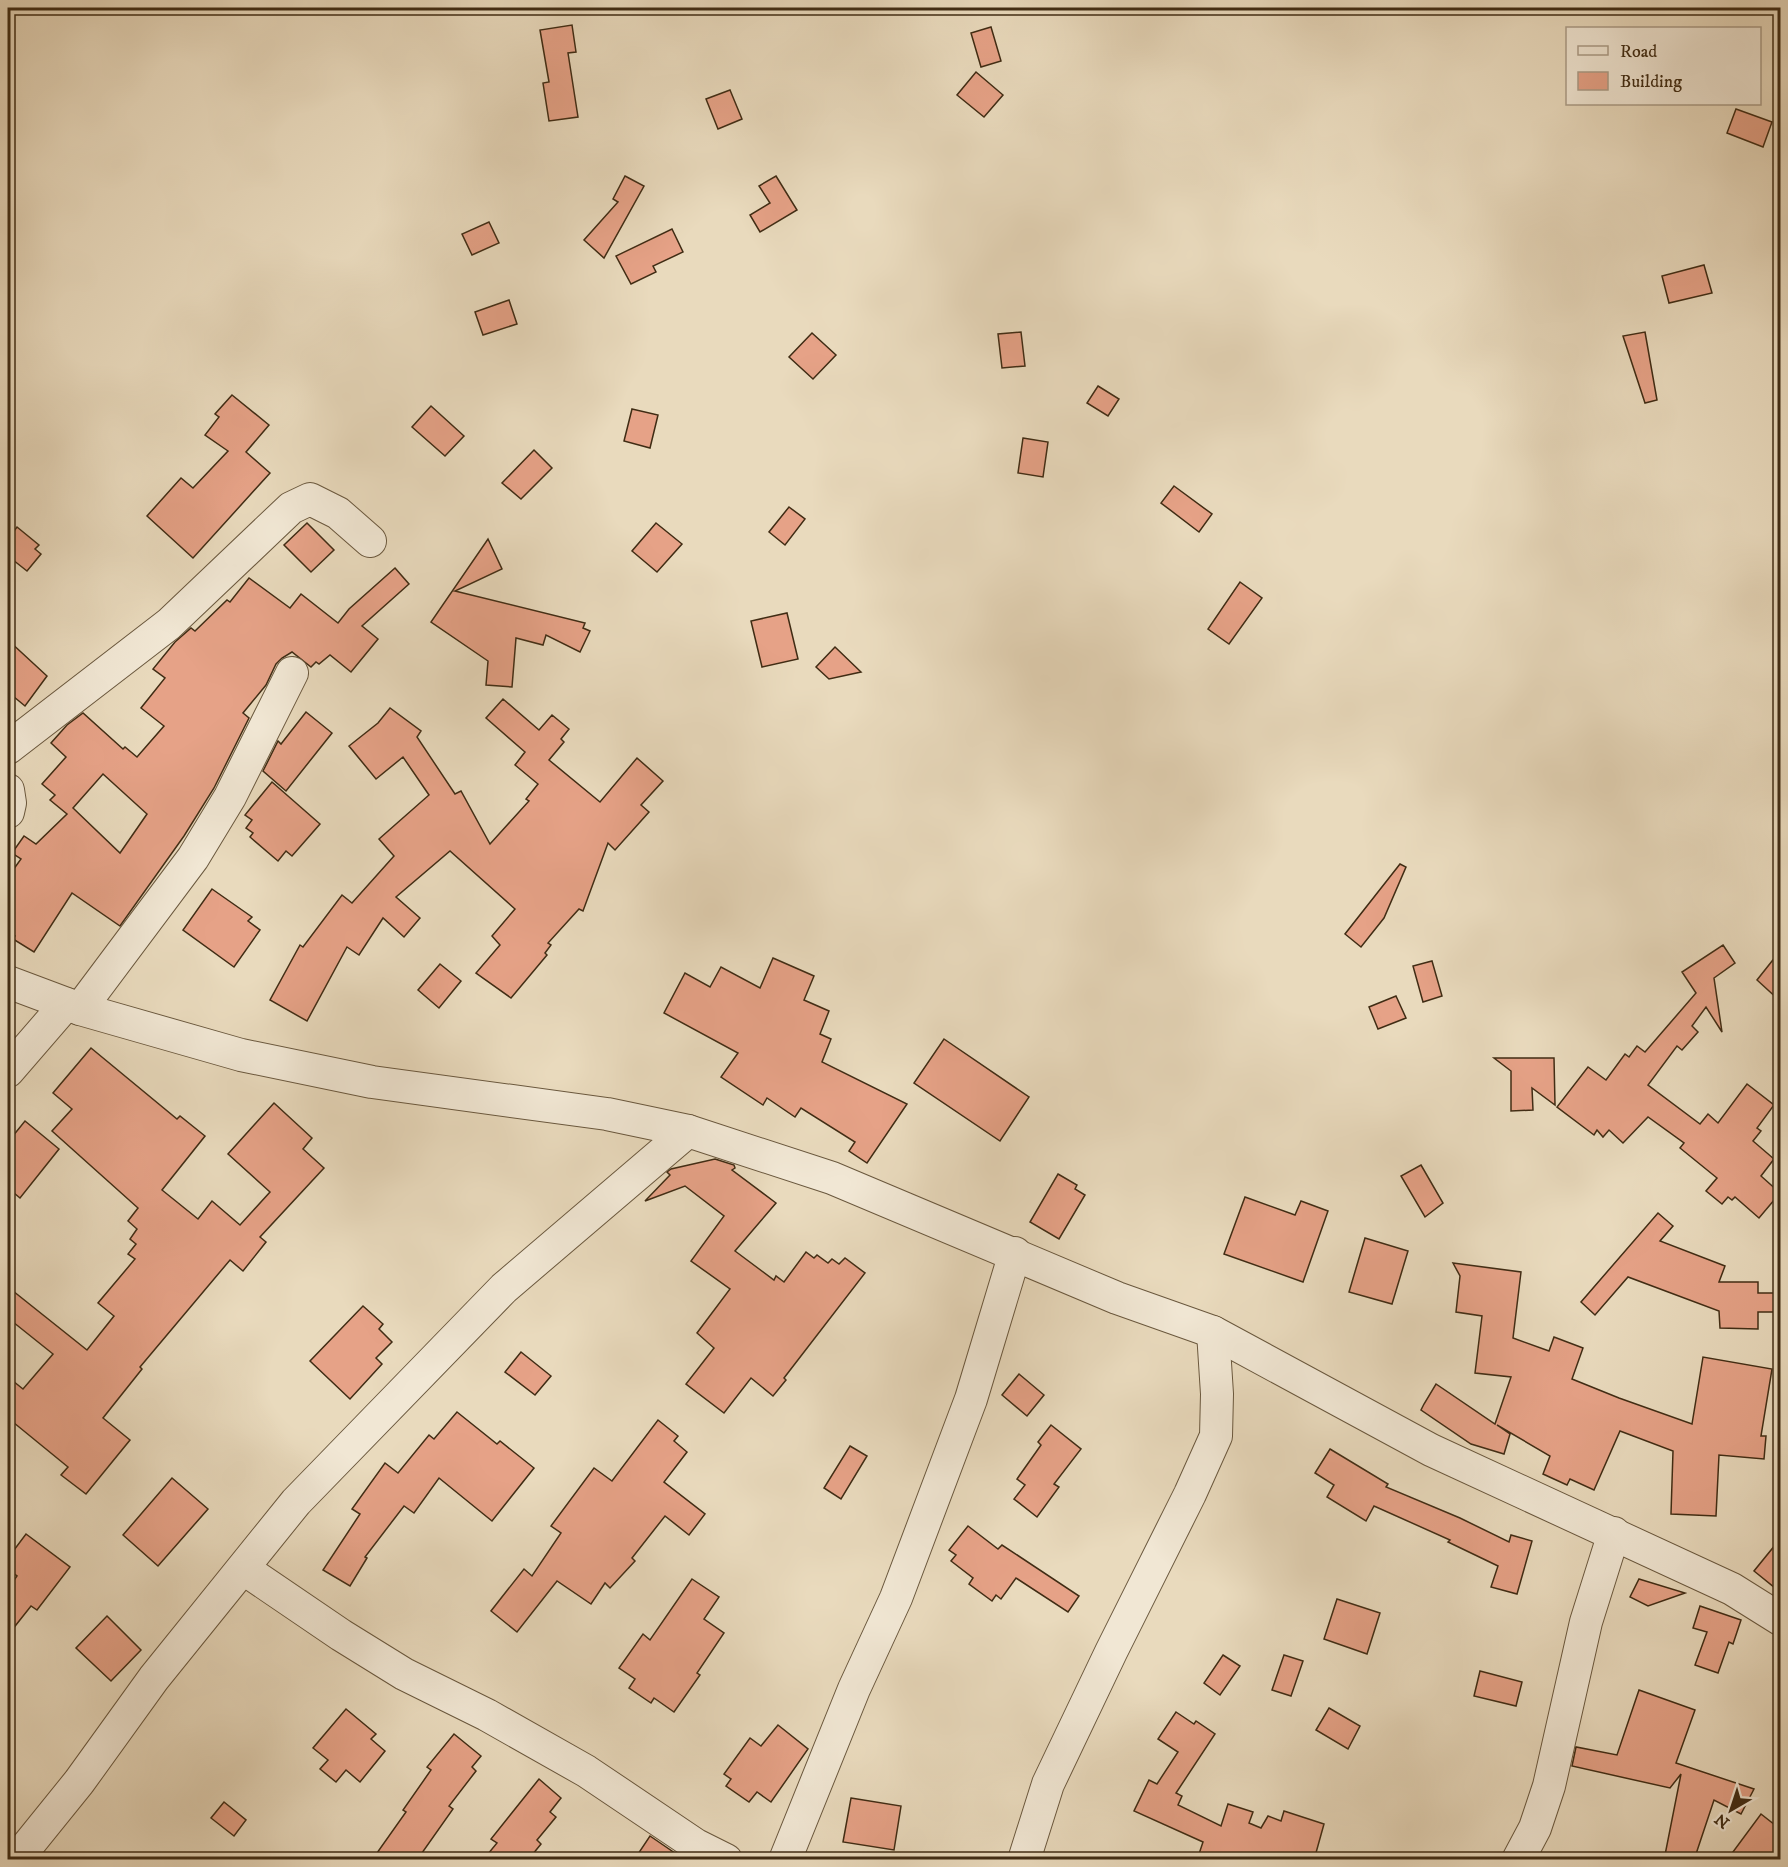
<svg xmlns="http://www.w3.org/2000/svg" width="1788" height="1867" font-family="'IM FELL DW Pica',serif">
  <rect width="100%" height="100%" fill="#e9dabd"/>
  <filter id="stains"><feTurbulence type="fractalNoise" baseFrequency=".00333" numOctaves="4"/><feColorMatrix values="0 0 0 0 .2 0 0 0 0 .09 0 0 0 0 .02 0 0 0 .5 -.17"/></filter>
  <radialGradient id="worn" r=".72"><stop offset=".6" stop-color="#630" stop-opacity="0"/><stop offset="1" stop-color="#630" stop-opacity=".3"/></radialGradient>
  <g fill="#e6a287" stroke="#402c14" stroke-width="1.5" fill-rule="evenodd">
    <polygon points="572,25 576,52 568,53 578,117 549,121 543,83 549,82 540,30"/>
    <polygon points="991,27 1001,61 981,67 971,33"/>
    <polygon points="976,72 1003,95 984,117 957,95"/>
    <polygon points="730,90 742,119 718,129 706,99"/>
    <polygon points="1736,109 1772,122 1763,147 1727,133"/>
    <polygon points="625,176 644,186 604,258 584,240 618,202 613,199"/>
    <polygon points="776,176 797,210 760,232 750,215 770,203 759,186"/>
    <polygon points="489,222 499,243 472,255 462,234"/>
    <polygon points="672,229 683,252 653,266 656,272 631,284 616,256"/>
    <polygon points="1704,265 1712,293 1669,303 1662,276"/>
    <polygon points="509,300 517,324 483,335 475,312"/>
    <polygon points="1021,332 1025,366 1002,368 998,334"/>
    <polygon points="1645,332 1657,400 1645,403 1623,336"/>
    <polygon points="812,333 836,355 813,379 789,357"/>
    <polygon points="1098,386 1119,399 1108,416 1087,403"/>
    <polygon points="232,395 269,425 246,452 270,473 193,558 147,516 181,478 193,488 228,451 205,435 219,417 215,414"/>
    <polygon points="431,406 464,436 445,456 412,427"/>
    <polygon points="632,409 658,415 650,448 624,441"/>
    <polygon points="1023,438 1048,442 1043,477 1018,473"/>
    <polygon points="534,450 552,468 521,499 502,483"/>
    <polygon points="1174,486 1212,514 1199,532 1161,503"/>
    <polygon points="789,507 805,519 785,545 769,532"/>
    <polygon points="307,523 334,550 311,572 284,545"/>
    <polygon points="656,523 682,544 657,572 632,551"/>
    <polygon points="17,527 39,545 35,549 41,554 27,571 8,556 8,539"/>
    <polygon points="488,539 502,569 455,591 585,623 583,628 590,631 580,652 546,635 543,645 516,638 512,687 486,685 488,661 431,622"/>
    <path d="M395,568L409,584L362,626L378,639L351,672L330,655L319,664L316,662L311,667L292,652L282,658L276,664L266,685L243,713L249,718L214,788L184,836L120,926L72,893L34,952L13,939L15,936L8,930V877L21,859L12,853L24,836L36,844L67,814L50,800L55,795L42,784L66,757L51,743L67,725L83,713L123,749L125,747L137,757L164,726L141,708L165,678L153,669L175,642L191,628L195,631L227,600L230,602L249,578L290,608L301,594L338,623L349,609ZM103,774L147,814L120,853L73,808Z"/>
    <polygon points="1240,582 1262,598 1229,644 1208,629"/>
    <polygon points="787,613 798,659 762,667 751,621"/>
    <polygon points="8,640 47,676 25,706 8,692"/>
    <polygon points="835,647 861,672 829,679 816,667"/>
    <polygon points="503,699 539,730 552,715 569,729 561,739 564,742 549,760 600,802 637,758 663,781 641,805 649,812 615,850 608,843 583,911 579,909 548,943 551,945 545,953 547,955 511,998 476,973 500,945 492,936 515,909 450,851 396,897 420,918 404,937 383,918 359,955 347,947 307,1021 270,1000 300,945 303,947 342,895 352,903 394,856 379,839 429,795 403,757 376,779 349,746 378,723 390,708 421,731 417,737 455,794 461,791 490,844 529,801 526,799 538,784 515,765 525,752 486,718"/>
    <polygon points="306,712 332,733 286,791 263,771 278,741 281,744"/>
    <polygon points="272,782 320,824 292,856 286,851 278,861 250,837 253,833 246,828 252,820 245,815"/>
    <polygon points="1400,864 1406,867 1384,918 1361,947 1345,934"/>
    <polygon points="212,889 252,917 248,921 260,930 234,967 183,930"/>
    <polygon points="1723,945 1735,963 1714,978 1722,1032 1706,1007 1692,1026 1698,1032 1682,1050 1677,1046 1648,1085 1700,1124 1708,1114 1718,1123 1747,1084 1774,1105 1757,1128 1761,1131 1753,1141 1774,1159 1761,1176 1780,1193 1759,1218 1735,1197 1732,1200 1728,1197 1722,1204 1706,1191 1717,1178 1680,1148 1684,1143 1648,1117 1623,1143 1609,1130 1603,1137 1597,1130 1594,1135 1557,1107 1588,1067 1606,1080 1625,1054 1629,1057 1637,1046 1645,1052 1696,993 1682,972"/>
    <polygon points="1780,951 1780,1001 1757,980"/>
    <polygon points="773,958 814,976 804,1000 829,1011 820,1034 831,1039 822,1062 907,1104 867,1163 849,1151 855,1142 801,1108 795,1117 767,1098 763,1105 721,1077 738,1053 664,1013 685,973 710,987 721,967 760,988"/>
    <polygon points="1432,961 1442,996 1423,1002 1413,966"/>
    <polygon points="440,964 461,981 439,1008 418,990"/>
    <polygon points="1396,996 1406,1018 1378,1029 1369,1007"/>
    <polygon points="944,1039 1029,1097 1000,1141 914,1083"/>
    <polygon points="91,1048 177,1119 180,1116 205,1136 162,1190 198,1219 212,1201 240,1225 270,1192 228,1154 274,1103 312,1138 303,1149 324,1168 260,1237 266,1242 243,1271 230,1260 140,1367 142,1369 103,1418 130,1440 86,1494 61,1475 68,1467 8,1418 8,1377 23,1389 53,1354 8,1318 8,1287 87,1350 114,1316 98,1303 135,1259 128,1254 136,1244 130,1239 137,1229 128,1221 138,1208 52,1131 72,1109 53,1093"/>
    <polygon points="1494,1058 1554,1058 1555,1105 1532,1088 1533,1110 1511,1111 1511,1071"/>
    <polygon points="25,1121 59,1149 20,1198 8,1188 8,1142"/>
    <polygon points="715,1159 734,1165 735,1168 732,1170 776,1203 735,1251 774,1280 776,1276 784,1282 806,1252 814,1258 817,1255 828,1263 832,1259 839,1264 845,1258 865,1273 784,1378 786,1380 773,1396 751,1378 724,1413 686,1384 714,1348 697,1333 730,1289 691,1261 724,1216 685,1186 645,1201 670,1175 667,1172 671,1169"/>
    <polygon points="1421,1165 1443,1203 1425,1217 1401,1176"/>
    <polygon points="1058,1174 1077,1185 1075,1189 1085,1195 1059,1239 1030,1222"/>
    <polygon points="1245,1197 1295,1215 1301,1201 1328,1211 1303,1282 1224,1254"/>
    <polygon points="1658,1213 1673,1226 1660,1241 1725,1266 1719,1282 1758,1282 1758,1293 1779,1293 1779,1312 1758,1312 1758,1329 1720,1328 1719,1311 1628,1277 1595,1315 1581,1302"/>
    <polygon points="1365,1238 1408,1251 1392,1304 1349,1292"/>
    <polygon points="1453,1263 1521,1272 1513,1338 1549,1351 1554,1337 1583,1348 1572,1379 1619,1398 1692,1424 1703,1357 1772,1369 1761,1436 1766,1436 1764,1459 1719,1455 1716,1516 1671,1514 1673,1451 1620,1431 1594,1490 1570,1479 1567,1485 1543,1474 1550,1456 1497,1425 1510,1434 1504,1454 1471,1444 1421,1410 1424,1404 1436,1384 1495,1424 1511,1377 1475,1373 1482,1316 1456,1312 1460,1276"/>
    <polygon points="363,1306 383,1324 379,1329 392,1342 376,1358 382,1364 350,1399 310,1361"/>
    <polygon points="521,1352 551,1376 535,1395 505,1372"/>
    <polygon points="1019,1374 1044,1395 1027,1416 1002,1395"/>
    <polygon points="457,1412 497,1444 500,1441 534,1468 492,1521 439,1478 414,1513 404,1506 365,1557 367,1558 350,1586 323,1570 360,1514 352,1509 385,1463 398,1473 429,1435 434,1439"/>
    <polygon points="658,1420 678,1436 674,1441 687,1452 664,1482 705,1514 689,1535 665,1516 632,1558 635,1561 610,1588 605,1583 591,1604 557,1581 517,1632 491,1611 524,1569 532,1576 561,1533 551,1526 594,1468 612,1481"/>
    <polygon points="1051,1425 1081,1449 1054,1484 1059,1487 1037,1517 1014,1499 1025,1485 1017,1479 1041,1445 1038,1442"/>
    <polygon points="850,1446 867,1456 841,1499 824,1488"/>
    <polygon points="1330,1449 1388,1484 1386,1487 1460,1518 1509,1542 1511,1535 1532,1541 1517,1594 1491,1587 1498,1566 1448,1542 1450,1540 1374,1506 1366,1521 1327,1497 1334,1485 1315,1473"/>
    <polygon points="172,1478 208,1509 158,1566 123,1535"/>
    <polygon points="968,1526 998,1549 1002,1545 1079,1596 1068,1612 1016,1578 1001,1599 996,1595 992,1601 969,1584 973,1578 951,1561 956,1555 949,1550"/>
    <polygon points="26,1534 70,1567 37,1610 31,1606 8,1635 8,1589 17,1576 8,1569 8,1558"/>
    <polygon points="1780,1539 1780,1592 1754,1571"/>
    <polygon points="692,1579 719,1597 704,1619 724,1633 697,1673 700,1675 674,1712 654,1698 651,1703 629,1688 635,1679 619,1668 643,1634 650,1640"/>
    <polygon points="1639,1579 1685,1593 1648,1606 1630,1597"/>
    <polygon points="1337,1599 1380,1613 1367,1654 1324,1639"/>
    <polygon points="1700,1606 1741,1620 1733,1644 1729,1642 1718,1673 1695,1665 1707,1632 1693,1628"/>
    <polygon points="107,1616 141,1650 111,1681 76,1648"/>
    <polygon points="1223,1655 1240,1666 1220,1695 1204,1683"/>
    <polygon points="1284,1655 1303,1661 1291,1696 1272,1690"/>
    <polygon points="1480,1671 1522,1682 1516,1706 1474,1696"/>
    <polygon points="1639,1690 1695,1710 1676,1763 1754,1789 1741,1814 1714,1800 1694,1860 1664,1860 1681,1774 1670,1788 1572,1766 1576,1747 1617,1755"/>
    <polygon points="1329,1708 1360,1726 1348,1749 1316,1730"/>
    <polygon points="346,1709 376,1734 371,1739 385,1751 360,1782 346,1770 336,1782 320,1769 328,1760 313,1748"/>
    <polygon points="1176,1712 1194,1724 1196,1721 1215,1734 1176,1793 1182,1796 1178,1805 1221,1826 1228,1804 1253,1812 1249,1823 1261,1828 1268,1816 1281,1821 1284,1811 1324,1824 1314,1860 1276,1860 1257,1854 1256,1860 1197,1860 1203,1842 1134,1811 1149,1780 1157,1784 1178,1752 1158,1739"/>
    <polygon points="778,1725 808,1749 771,1802 757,1792 749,1802 726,1786 731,1779 724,1774 750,1738 761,1746"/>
    <polygon points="454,1734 481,1756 472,1767 476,1771 449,1806 453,1809 417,1860 372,1860 406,1812 403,1810 431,1770 427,1767"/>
    <polygon points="539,1779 561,1798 550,1812 556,1817 537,1840 541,1844 528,1860 483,1860 497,1843 491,1839"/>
    <polygon points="851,1798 901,1806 894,1850 843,1842"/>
    <polygon points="224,1802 246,1820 234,1836 211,1818"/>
    <polygon points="1761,1814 1780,1829 1780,1860 1727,1860"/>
    <polygon points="650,1836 685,1860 634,1860"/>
  </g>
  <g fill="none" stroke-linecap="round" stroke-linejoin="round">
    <g stroke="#6a583e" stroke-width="34">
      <g id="minor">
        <polyline points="8,748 169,624 291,508 310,499 338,513 370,541"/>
        <polyline points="8,790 10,803 8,812"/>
        <polyline points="8,982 80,1009 241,1055 372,1082 607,1114 688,1131 832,1178 1117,1298 1213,1332 1431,1450 1732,1589 1780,1619"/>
        <polyline points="80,1009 193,858 230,797 292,673"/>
        <polyline points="8,1071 66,1004"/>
        <polyline points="244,1569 341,1635 404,1674 487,1715 586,1771 696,1845 726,1860"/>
        <polyline points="16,1860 79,1782 154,1678 296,1502 504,1288 688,1131"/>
        <polyline points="785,1860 854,1689 896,1598 971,1399 1015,1253"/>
        <polyline points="1024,1860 1048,1784 1111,1652 1190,1494 1216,1436 1217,1394 1213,1332"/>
        <polyline points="1518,1860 1535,1828 1549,1786 1586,1622 1614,1533"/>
      </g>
    </g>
    <use href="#minor" stroke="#f1e7d4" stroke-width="32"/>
  </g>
  <rect width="1788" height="1867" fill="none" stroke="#e9dabd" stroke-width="30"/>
  <rect x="9" y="9" width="1770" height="1849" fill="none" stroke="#402c14" stroke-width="3"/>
  <rect x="15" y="15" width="1758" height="1837" fill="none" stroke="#402c14" stroke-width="1.5"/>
  <rect x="1566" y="27" width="195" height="78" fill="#f1e7d4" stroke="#aa9c87" stroke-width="1.5"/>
  <rect x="1578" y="46" width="30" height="9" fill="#f1e7d4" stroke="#aa9c87" stroke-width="1.5"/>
  <text x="1620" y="57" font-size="18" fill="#402c14">Road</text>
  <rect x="1578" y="72" width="30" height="18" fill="#e6a287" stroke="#aa9c87" stroke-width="1.5"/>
  <text x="1620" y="87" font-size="18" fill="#402c14">Building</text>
  <g transform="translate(1731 1810) rotate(219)" stroke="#f1e7d4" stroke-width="4.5" paint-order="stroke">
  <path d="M0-4.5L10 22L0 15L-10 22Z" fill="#402c14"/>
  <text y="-9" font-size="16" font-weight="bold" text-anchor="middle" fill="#402c14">N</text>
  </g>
  <rect width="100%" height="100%" filter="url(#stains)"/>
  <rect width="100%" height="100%" fill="url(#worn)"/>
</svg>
